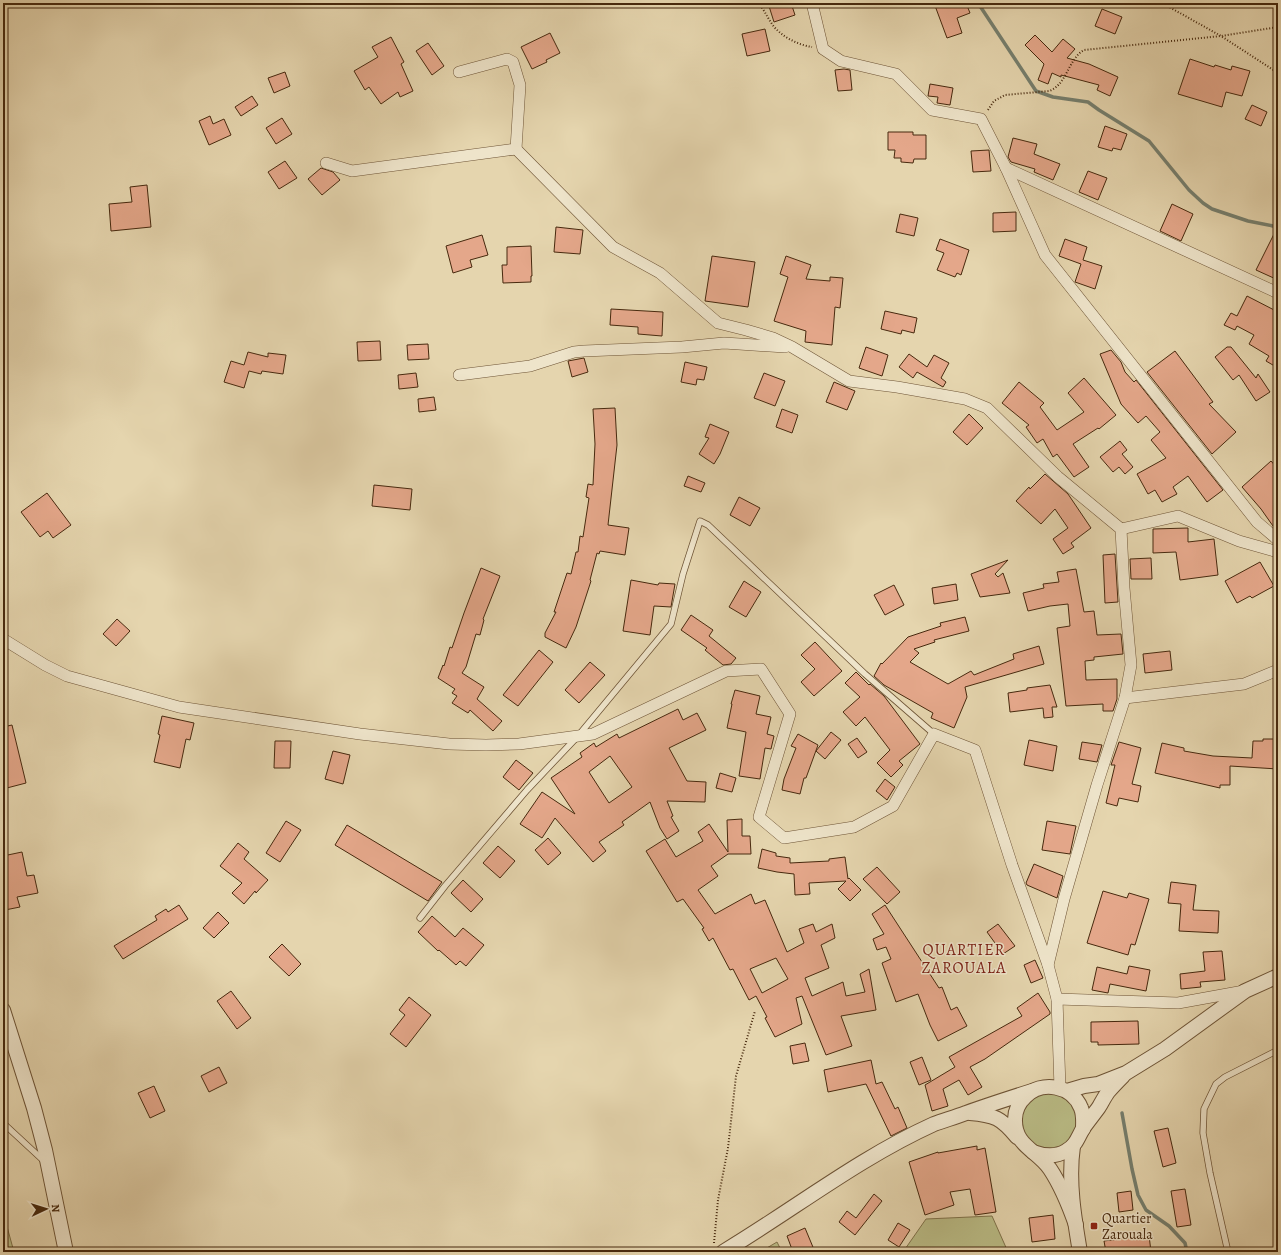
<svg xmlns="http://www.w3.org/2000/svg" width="1281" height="1255" font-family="Alegreya,serif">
  <rect width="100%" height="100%" fill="#e5d5ae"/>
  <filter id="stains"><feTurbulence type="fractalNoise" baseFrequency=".005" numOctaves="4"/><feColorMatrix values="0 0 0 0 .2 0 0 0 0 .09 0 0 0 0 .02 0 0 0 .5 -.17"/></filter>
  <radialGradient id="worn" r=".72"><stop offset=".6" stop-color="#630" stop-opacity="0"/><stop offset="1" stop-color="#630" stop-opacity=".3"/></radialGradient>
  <g fill="#babc86" stroke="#80724a">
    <circle cx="1049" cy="1121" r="28"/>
    <polygon points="3,1212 14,1252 3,1252"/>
    <polygon points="992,1216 1008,1252 903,1252 926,1219"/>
    <polygon points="777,1242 782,1252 760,1252"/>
  </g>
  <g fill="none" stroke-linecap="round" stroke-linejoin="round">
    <g stroke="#767f6e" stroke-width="3.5">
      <polyline points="978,3 1036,91 1053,97 1088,102 1099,110 1149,141 1189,190 1203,203 1212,209 1248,221 1278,227"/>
      <polyline points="1122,1113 1132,1169 1138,1195 1146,1210 1169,1226 1185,1243 1187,1252"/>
    </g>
  </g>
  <g fill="#e4a78a" stroke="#47290e" fill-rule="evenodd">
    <polygon points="768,3 791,3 795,15 774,22"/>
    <polygon points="934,3 966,3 970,13 957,18 962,33 947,38"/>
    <polygon points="1102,9 1122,17 1115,34 1095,26"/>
    <polygon points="765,29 770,51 747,56 742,34"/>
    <polygon points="550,33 560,53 546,60 547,62 532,69 521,47"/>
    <polygon points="1035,35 1052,52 1063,39 1075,49 1067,58 1089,64 1118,77 1110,96 1097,90 1099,85 1061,75 1061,77 1052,73 1048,84 1038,80 1044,64 1025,45"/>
    <polygon points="391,37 404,62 401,64 413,91 400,97 398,92 381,104 369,87 365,90 354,71 378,57 372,47"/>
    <polygon points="428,43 444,66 432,75 416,51"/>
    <polygon points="1190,59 1214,67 1215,65 1231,70 1232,66 1250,71 1242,96 1226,92 1222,107 1178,94"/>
    <polygon points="844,69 850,70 852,90 838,91 835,70"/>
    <polygon points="285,72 290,86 274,93 268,78"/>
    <polygon points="930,84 953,88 950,105 937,103 938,97 928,96"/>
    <polygon points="252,96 258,105 241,116 235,107"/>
    <polygon points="1252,105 1267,112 1261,126 1245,119"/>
    <polygon points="210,116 213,124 224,119 231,135 209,145 199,121"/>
    <polygon points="282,118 292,134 276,144 266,128"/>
    <polygon points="1105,126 1127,134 1121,150 1113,148 1112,151 1098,147"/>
    <polygon points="888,132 913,132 913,135 926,135 926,159 914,159 913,163 901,162 901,158 894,158 895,150 888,150"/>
    <polygon points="1013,138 1037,144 1034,154 1060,164 1053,180 1034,172 1035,169 1011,162 1008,157"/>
    <polygon points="989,150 991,171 973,172 971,151"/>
    <polygon points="285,161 297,178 279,189 268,172"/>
    <polygon points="321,168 333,172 340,180 322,195 308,179"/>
    <polygon points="1088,171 1107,178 1098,200 1079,192"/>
    <polygon points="147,185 151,227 111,231 109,204 132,202 130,187"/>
    <polygon points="1172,204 1193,214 1181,241 1160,231"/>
    <polygon points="1016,212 1016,231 993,232 993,213"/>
    <polygon points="900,214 918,218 914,236 896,232"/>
    <polygon points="1278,226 1278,280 1256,270"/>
    <polygon points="556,227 583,230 580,254 554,252"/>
    <polygon points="482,235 488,255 470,260 472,267 453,273 446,246"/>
    <polygon points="940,239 969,250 961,275 957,273 955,277 937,270 944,253 936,250"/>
    <polygon points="1065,239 1087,247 1083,260 1102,266 1095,289 1075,282 1081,264 1059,256"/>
    <polygon points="531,246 532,276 531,276 531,282 503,283 502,265 507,265 507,247"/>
    <polygon points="712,256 755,262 748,307 705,301"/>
    <polygon points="786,256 811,265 806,279 830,281 830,277 843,278 840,308 835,307 832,345 805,342 806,331 774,321 788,277 780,274"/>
    <polygon points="1247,296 1278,312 1278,368 1266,361 1269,356 1249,344 1254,335 1237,326 1235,330 1224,325 1231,313 1237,316"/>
    <polygon points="611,309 663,312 662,336 638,334 638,327 610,325"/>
    <polygon points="885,311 917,318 914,333 902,330 901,334 881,329"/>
    <polygon points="380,341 381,360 358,361 357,342"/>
    <polygon points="428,344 429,359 408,360 407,345"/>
    <polygon points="866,347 888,355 882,376 859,368"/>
    <polygon points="1227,347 1231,347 1256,378 1258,374 1270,392 1256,401 1239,375 1233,380 1215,357"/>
    <polygon points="1111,350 1121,362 1125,372 1134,382 1136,380 1223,490 1207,502 1188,476 1173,487 1177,494 1162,502 1155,490 1148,494 1137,474 1166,458 1151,440 1160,432 1146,416 1138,423 1121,404 1100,354"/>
    <polygon points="1175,351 1213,402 1209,404 1236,432 1212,454 1147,372"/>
    <polygon points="248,352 268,357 268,353 286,355 283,374 262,371 261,374 249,371 244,388 224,382 231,361 244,365"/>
    <polygon points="909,354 927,367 934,355 949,363 941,378 946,382 943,387 917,372 913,378 899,367"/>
    <polygon points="584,358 588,372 572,377 568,361"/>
    <polygon points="685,362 707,367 704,380 697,379 696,385 681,382"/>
    <polygon points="416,373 418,387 399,389 398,375"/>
    <polygon points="764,373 785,381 775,406 754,398"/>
    <polygon points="1084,378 1116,415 1099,429 1098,428 1073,444 1089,467 1074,477 1057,454 1053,457 1043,439 1037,443 1026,427 1029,425 1002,403 1019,382 1044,403 1040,407 1057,430 1084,412 1068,393"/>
    <polygon points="834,382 855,391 847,410 826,402"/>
    <polygon points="434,397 436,410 419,412 418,399"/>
    <polygon points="615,408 617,445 608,525 629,528 625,555 600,551 599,554 597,553 590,580 591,581 576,627 566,648 545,637 545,633 556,612 554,612 567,573 571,574 576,552 578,552 580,536 583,537 589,498 586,497 588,484 593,485 595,444 593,409"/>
    <polygon points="782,409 798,415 792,433 776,427"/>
    <polygon points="969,414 983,428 967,445 953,432"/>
    <polygon points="710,424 729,432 720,454 714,464 699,454 709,438 705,437"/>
    <polygon points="1120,441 1127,450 1122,454 1133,467 1125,474 1119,467 1113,472 1100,457"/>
    <polygon points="1271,461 1278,469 1278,531 1273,526 1261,509 1242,487"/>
    <polygon points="1045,474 1068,494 1091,528 1071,543 1074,547 1063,554 1053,539 1068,528 1055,509 1041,524 1016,501 1029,487 1030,489"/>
    <polygon points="688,476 705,483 701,492 684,486"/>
    <polygon points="374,485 412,489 410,510 372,506"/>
    <polygon points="47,493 71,525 53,538 48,531 40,537 21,512"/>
    <polygon points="739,497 760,508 750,526 730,515"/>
    <polygon points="1188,528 1188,542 1214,539 1218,575 1180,580 1176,552 1153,553 1153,529"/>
    <polygon points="1115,554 1118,602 1105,603 1103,555"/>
    <polygon points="1151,558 1152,579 1131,579 1130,559"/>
    <polygon points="1008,560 995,574 998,577 1003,573 1010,593 980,597 971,574"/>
    <polygon points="1260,562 1274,586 1252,598 1250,596 1237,603 1225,581"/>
    <polygon points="481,568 500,576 483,619 484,620 480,635 476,634 466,667 462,673 484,687 477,699 502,721 493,731 470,710 468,713 452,703 457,696 452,693 455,689 438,678 443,665 444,666 450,647 452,648 464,613"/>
    <polygon points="1076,569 1084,612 1094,611 1097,635 1121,634 1123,654 1094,657 1094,660 1085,661 1086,680 1117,679 1117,699 1113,711 1103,711 1103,704 1066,706 1057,628 1070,626 1068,604 1050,606 1028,611 1023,593 1044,588 1043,584 1059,582 1057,572"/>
    <polygon points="631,580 658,585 659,583 675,584 671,607 654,606 650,635 623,631"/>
    <polygon points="744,581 761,592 746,617 729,607"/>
    <polygon points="956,584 958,600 934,604 932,588"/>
    <polygon points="894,585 904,605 885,615 874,595"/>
    <polygon points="691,615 713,630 709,636 736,658 731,664 723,665 705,650 707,648 681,630"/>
    <polygon points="965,617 969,631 934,640 935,642 914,649 919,653 910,662 948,684 971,671 974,675 1014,659 1013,654 1039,646 1044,664 965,687 967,697 954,728 931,718 933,713 884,685 874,676 881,663 882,664 908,637 941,626 940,623"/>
    <polygon points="117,619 130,631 116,646 103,634"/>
    <polygon points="815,642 842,671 814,696 801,682 815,669 801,655"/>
    <polygon points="539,650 553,662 518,706 503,695"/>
    <polygon points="1170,651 1172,670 1145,673 1143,654"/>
    <polygon points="590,662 605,675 579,703 565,690"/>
    <polygon points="856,672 869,685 870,684 884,696 920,744 899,761 903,765 891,777 877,763 890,750 865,717 856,726 843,712 860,697 845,683"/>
    <polygon points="1050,685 1057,707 1052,707 1053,717 1044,718 1043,708 1010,712 1008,693 1027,690 1027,688"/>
    <polygon points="735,690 760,696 756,714 771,717 767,734 774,736 771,749 765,748 760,779 739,776 746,732 727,728 732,704 731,704"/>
    <path d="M678,709L683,720L697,713L706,730L669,748L687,781L706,782L705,802L667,801L673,816L671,817L679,831L667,839L660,828L650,802L622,822L624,825L599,842L606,851L593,862L555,818L542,838L520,824L542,792L575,814L551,778L582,757L580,753L594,743L596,747L617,734L619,738ZM610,756L632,787L609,803L589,772Z"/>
    <polygon points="162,716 194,723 190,740 186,739 180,768 154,762 160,735 158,734"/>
    <polygon points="12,725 26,783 3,789 3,727"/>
    <polygon points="831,732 841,740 825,759 816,751"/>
    <polygon points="798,734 818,745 806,778 804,778 800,794 782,790 784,779 796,748 791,746"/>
    <polygon points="857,738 867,752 858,758 848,744"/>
    <polygon points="1263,739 1278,739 1278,769 1230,766 1230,785 1220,785 1220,788 1155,773 1162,743 1184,748 1184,751 1213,756 1252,758 1253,741 1263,741"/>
    <polygon points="1029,740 1057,746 1053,771 1024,765"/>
    <polygon points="275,741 291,741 290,768 274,768"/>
    <polygon points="1082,742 1102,745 1097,762 1079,759"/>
    <polygon points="1119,742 1141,748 1132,784 1141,786 1138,802 1119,798 1117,806 1106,803 1115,765 1111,765"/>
    <polygon points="333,751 350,755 343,784 325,779"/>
    <polygon points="516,760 533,773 519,790 503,777"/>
    <polygon points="720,773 736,778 732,792 716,788"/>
    <polygon points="885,779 895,787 887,800 876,791"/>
    <path d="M742,819V836H750L751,854H728L711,866L718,876L698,890L715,914L751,894L755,904L765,900L787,952L804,943L799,929L813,924L816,932L832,924L835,938L821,945L829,968L805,978L812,996L843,982L846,996L865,992L860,974L869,969L876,1010L841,1016L852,1046L826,1055L802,996L796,998L802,1024L775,1037L765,1018L767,1017L756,996L749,1000L733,969L730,970L713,938L709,941L702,929L704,928L683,899L677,902L646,851L665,839L676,857L703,841L698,832L709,824L728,852L727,820ZM776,958L788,979L762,993L750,969Z"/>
    <polygon points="286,821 301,830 280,862 266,853"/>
    <polygon points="1047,821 1076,826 1070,854 1042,850"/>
    <polygon points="347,825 442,882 428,901 335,845"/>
    <polygon points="548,838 561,853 548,865 535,850"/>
    <polygon points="238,843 249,852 244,859 268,880 256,893 255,891 244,904 232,893 242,883 220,866"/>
    <polygon points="498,846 515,861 500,878 483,863"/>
    <polygon points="762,849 776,853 776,856 790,858 790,863 829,861 829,859 845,857 848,879 849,878 861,890 850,901 838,889 846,881 809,883 810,894 795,895 794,874 777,872 758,868"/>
    <polygon points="22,852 27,876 34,875 38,893 17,897 20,907 5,910 3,901 3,856"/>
    <polygon points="1034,864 1063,876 1057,898 1027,885 1026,883"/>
    <polygon points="877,867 900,892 887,904 863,879"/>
    <polygon points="463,880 483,899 471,912 451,893"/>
    <polygon points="1171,882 1196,885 1193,910 1219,911 1218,933 1179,931 1181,904 1168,903"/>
    <polygon points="1103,891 1127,898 1129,893 1149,899 1135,945 1131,944 1128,955 1087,943"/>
    <polygon points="179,905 188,919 123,959 114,946 157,920 155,916 166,909 168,912"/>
    <polygon points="885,905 939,988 942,987 951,1010 957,1007 967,1026 938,1041 930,1025 918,994 896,1002 882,963 891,959 886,947 877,950 873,939 884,934 872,914"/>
    <polygon points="218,912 229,923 214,938 203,928"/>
    <polygon points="432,916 455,937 463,928 484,945 466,966 460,961 456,965 439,950 438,951 418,932"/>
    <polygon points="998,924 1015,946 1003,954 987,932"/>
    <polygon points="282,944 301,964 289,976 269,957"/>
    <polygon points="1222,951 1225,980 1200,982 1201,987 1181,989 1180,974 1205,971 1203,952"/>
    <polygon points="1035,960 1043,978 1031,983 1024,965"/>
    <polygon points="1129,966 1150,970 1146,991 1110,984 1108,993 1092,990 1097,967 1127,974"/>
    <polygon points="231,991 251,1018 237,1029 217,1001"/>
    <polygon points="1038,993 1050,1012 1050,1014 985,1059 970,1067 982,1087 968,1095 959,1080 943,1089 948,1106 932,1111 925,1085 955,1067 949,1057 1022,1016 1017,1008"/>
    <polygon points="409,997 431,1015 406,1047 390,1034 405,1015 399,1010"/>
    <polygon points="1138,1021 1139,1044 1098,1045 1098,1042 1091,1042 1091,1022"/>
    <polygon points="805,1043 809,1061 793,1064 790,1046"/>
    <polygon points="922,1057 931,1080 919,1085 910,1062"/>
    <polygon points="871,1060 876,1084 882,1082 895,1109 898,1107 907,1128 891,1136 866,1084 828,1092 824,1070"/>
    <polygon points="219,1067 227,1083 209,1092 201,1076"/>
    <polygon points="154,1086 165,1111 150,1118 138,1093"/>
    <polygon points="1168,1128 1176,1163 1163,1167 1154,1131"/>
    <polygon points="977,1146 977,1150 985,1148 996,1212 975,1215 970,1189 950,1192 954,1205 925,1215 909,1162 938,1152 938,1153"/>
    <polygon points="1185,1189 1191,1225 1177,1227 1171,1191"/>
    <polygon points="1131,1191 1133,1210 1119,1212 1117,1193"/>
    <polygon points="874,1194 882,1201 855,1235 839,1222 847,1211 856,1218"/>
    <polygon points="1053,1215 1055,1239 1032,1242 1029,1218"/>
    <polygon points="898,1223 910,1230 899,1247 888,1240"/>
    <polygon points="805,1228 815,1252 793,1252 787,1236"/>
    <polygon points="1149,1235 1151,1252 1106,1252 1104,1241"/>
  </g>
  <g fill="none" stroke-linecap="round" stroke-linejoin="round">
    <g stroke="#6e5436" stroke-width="7">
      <g id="service">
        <polyline points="420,918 445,886 527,790 578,736 671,624 683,574 700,521 708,525 865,674 934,734"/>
        <polyline points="3,1123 44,1161"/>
        <polyline points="1228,1252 1210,1173 1203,1133 1204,1109 1216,1084 1225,1077 1278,1050"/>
      </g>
    </g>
    <g stroke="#6e5436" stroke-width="12">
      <g id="minor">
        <polyline points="812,3 823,49 841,61 896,74 932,110 981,119 1006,168 1045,255 1257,522 1278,540"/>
        <polyline points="516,149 613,247 660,273 718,323 746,330 773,338 792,347 849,381 897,387 965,399 987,408 1058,477 1121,529 1124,588 1131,665 1125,698 1097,785 1064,899 1048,965"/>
        <polyline points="326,163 352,171 516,149 520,85 513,62 507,59 459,72"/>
        <polyline points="1006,168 1278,293"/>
        <polyline points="459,375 530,366 574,352 584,351 682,347 724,343 785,347"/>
        <polyline points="1121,529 1178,516 1239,541 1278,552"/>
        <polyline points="3,639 45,665 67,676 179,707 360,734 449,744 486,745 519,744 593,734 726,671 761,669 790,714 759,817 784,838 854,827 893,806 934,734 975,750 1012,865 1048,965 1057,999 1060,1088"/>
        <polyline points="1125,698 1244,684 1278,670"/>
        <polyline points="1057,999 1178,1003 1244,991"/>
      </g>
    </g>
    <g stroke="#6e5436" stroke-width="16">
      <g id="tertiary">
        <polyline points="3,1010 34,1108 45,1150 66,1252"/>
        <polyline points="1067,1091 1084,1086 1098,1084 1126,1073 1165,1049 1245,991 1278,976"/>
        <path d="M970,1113C995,1115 1001,1118 1017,1137"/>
        <path d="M1073,1146C1068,1181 1074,1217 1080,1252"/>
        <path d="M1033,1152C1044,1156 1056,1157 1066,1151C1077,1145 1078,1136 1084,1127C1089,1120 1094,1114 1099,1107C1102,1102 1105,1096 1108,1092C1113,1086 1118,1081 1123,1076"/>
        <path d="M1076,1225C1069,1205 1062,1187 1050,1169C1037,1150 1014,1146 1015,1119C1015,1111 1019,1102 1025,1097C1041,1080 1072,1085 1081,1108C1084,1115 1083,1122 1083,1129"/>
        <path d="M723,1252C793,1210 859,1158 934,1124C945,1120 956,1117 966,1113C988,1105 1010,1098 1032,1091"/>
      </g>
    </g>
    <g stroke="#47290e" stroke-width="2" stroke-dasharray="1 2" stroke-linecap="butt">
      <path d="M758,3C764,9 767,17 772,24C780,36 798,45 812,47"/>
      <polyline points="1162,3 1221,36 1278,73"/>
      <path d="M988,110L994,101L1005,95L1049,91C1067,85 1068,59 1084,50L1221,36L1278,27"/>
      <polyline points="714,1243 718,1200 728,1148 736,1076 755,1011"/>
    </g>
    <use href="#service" stroke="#eee4ca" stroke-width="5.5"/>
    <use href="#minor" stroke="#eee4ca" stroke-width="11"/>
    <use href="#tertiary" stroke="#eee4ca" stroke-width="14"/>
  </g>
  <rect fill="#8f2418" stroke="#eee4ca" stroke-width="1.5" x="1090" y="1222" width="8" height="8" rx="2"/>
  <g text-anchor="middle" stroke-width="3" stroke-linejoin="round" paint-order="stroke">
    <g font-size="14" fill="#47290e" stroke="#eee4ca" text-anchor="start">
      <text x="1102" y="1223">Quartier<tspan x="1102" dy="16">Zarouala</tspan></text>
    </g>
    <g font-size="16" letter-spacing="1" fill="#7a1f14" stroke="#eee4ca">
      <text x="964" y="955">QUARTIER<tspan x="964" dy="18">ZAROUALA</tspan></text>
    </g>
  </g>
  <rect width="1281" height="1255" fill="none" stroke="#e5d5ae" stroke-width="16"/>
  <rect x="4" y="4" width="1273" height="1247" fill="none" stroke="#47290e" stroke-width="2"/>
  <rect x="8" y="8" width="1265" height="1239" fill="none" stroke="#47290e"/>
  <g transform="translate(46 1209) rotate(86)" stroke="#eee4ca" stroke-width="3" paint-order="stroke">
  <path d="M0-3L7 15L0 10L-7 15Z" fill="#47290e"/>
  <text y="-6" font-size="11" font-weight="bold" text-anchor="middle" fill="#47290e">N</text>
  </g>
  <rect width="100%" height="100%" filter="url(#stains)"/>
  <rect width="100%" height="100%" fill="url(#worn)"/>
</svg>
